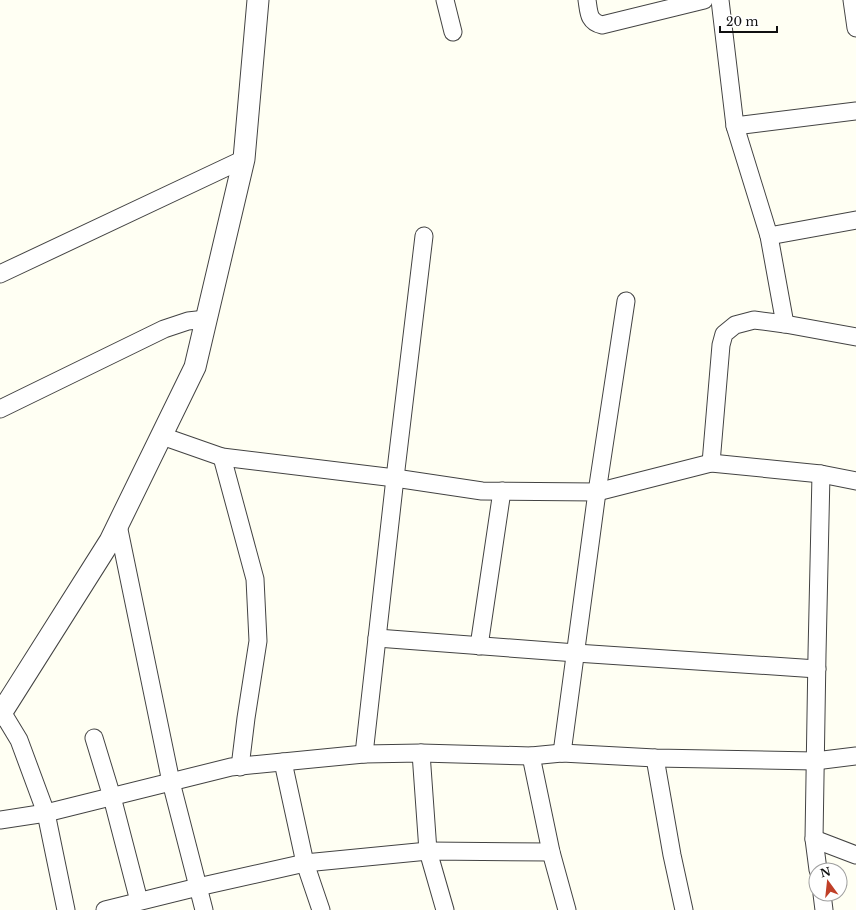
<svg xmlns="http://www.w3.org/2000/svg" width="856" height="910" font-family="'Libre Baskerville',serif">
  <rect width="100%" height="100%" fill="#fffff3"/>
  <g fill="none" stroke-linecap="round" stroke-linejoin="round">
    <g stroke="#434343" stroke-width="19">
      <g id="minor">
        <polyline points="445,0 453,32"/>
        <path d="M587,0C589,12 588,22 602,25L704,0"/>
        <polyline points="720,0 735,126 769,236 785,324"/>
        <polyline points="852,0 856,28"/>
        <polyline points="735,126 856,111"/>
        <polyline points="769,236 856,220"/>
        <polyline points="0,274 244,159"/>
        <polyline points="0,409 164,329 188,321 206,319"/>
        <polyline points="162,436 222,457 395,478 482,491 597,492 711,463 821,474 856,481"/>
        <polyline points="222,457 255,579 258,641 246,718 240,767"/>
        <polyline points="711,463 721,345 724,334 735,325 754,320 785,324 856,337"/>
        <polyline points="118,525 171,782 204,910"/>
        <polyline points="377,638 576,653 817,669"/>
        <polyline points="479,646 502,491"/>
        <polyline points="2,712 19,740 46,813 66,910"/>
        <polyline points="94,738 112,797 139,901"/>
        <polyline points="421,753 428,851 445,910"/>
        <polyline points="562,753 597,492 626,301"/>
        <polyline points="364,754 395,478 424,236"/>
        <polyline points="531,756 551,852 567,910"/>
        <polyline points="655,758 672,855 684,910"/>
        <polyline points="283,762 305,863 321,910"/>
        <polyline points="0,820 46,813 231,767 364,754 421,753 531,756 562,753 655,758 815,761 856,756"/>
        <polyline points="814,839 856,855"/>
        <polyline points="818,870 814,839 817,654 821,474"/>
        <polyline points="822,894 824,910"/>
        <polyline points="105,910 198,887 305,863 428,851 551,852"/>
      </g>
    </g>
    <g stroke="#434343" stroke-width="23">
      <polyline id="tertiary" points="0,715 110,541 195,367 244,159 258,0"/>
    </g>
    <use href="#minor" stroke="#fff" stroke-width="17"/>
    <use href="#tertiary" stroke="#fff" stroke-width="21"/>
  </g>
  <g transform="translate(828 882) rotate(345)"><circle r="19" fill="#ffffff" stroke="#9f9f9f"/>
  <path d="M0-3L7 15L0 10L-7 15Z" fill="#c03f28"/>
  <text y="-6" font-size="11" font-weight="bold" text-anchor="middle" fill="#101010">N</text>
  </g>
  <path d="M720 26v6h57v-6" fill="none" stroke="#101010" stroke-width="2"/>
  <text x="726" y="26" font-size="12" fill="#101010" stroke="#ffffff" stroke-width="3" paint-order="stroke">20 m</text>
</svg>
